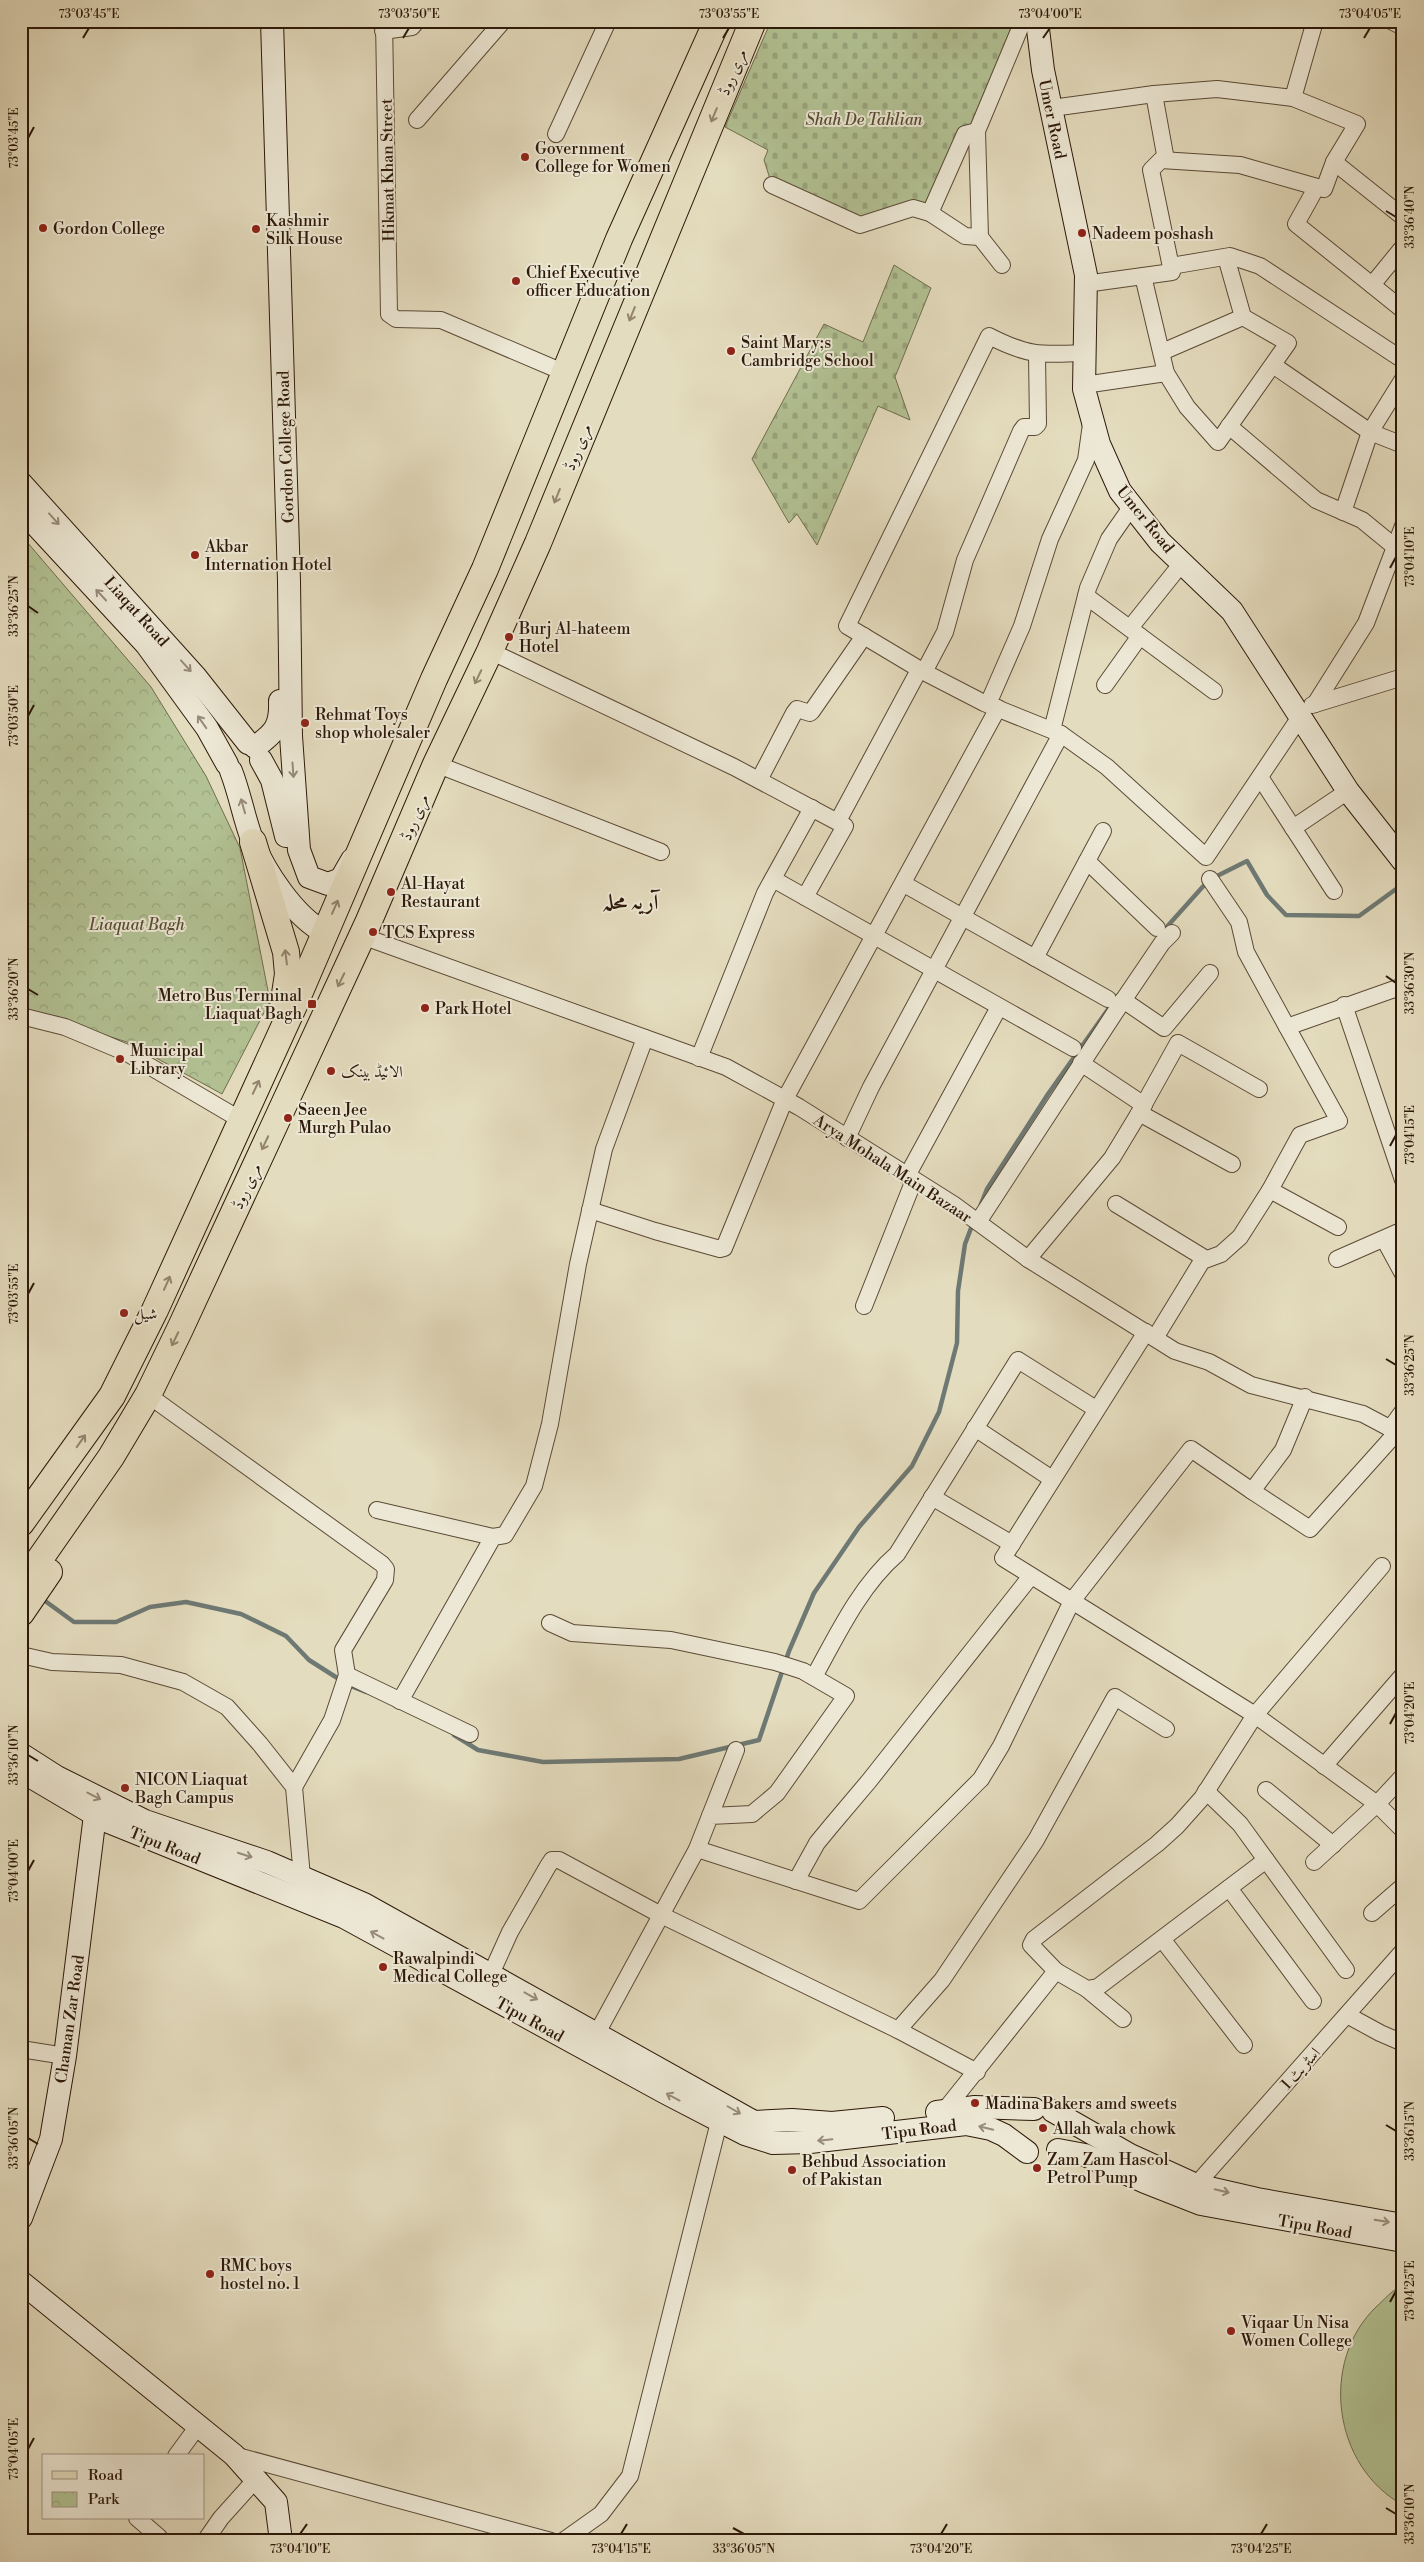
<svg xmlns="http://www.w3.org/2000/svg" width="1424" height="2562" font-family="'Libre Bodoni',Amiri,serif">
  <defs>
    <pattern id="cemetery-stones" width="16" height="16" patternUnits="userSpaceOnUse" patternTransform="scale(1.25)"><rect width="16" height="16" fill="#b2c193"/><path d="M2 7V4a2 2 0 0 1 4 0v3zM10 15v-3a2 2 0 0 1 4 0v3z" fill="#99a57d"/></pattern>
    <pattern id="park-crowns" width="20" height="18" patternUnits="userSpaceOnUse" patternTransform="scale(1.25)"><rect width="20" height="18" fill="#b2c193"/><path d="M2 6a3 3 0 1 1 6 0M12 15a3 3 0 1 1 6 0" fill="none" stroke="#99a57d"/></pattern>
  </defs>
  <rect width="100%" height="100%" fill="#e4dcbe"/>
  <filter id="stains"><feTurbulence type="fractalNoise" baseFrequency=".004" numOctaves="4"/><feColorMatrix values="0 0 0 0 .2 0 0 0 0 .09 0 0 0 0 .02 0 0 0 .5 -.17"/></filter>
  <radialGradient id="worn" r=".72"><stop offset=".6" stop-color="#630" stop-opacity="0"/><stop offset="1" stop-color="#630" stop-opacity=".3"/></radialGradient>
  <g fill="url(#cemetery-stones)" stroke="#706d4e">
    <polygon points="771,21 1023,21 999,81 965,134 930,213 860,225 772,185 764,160 768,150 725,127"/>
    <polygon points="894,265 931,288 895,377 910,420 878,406 817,545 797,514 789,523 752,459 824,324 863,342"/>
  </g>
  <polygon fill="url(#park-crowns)" stroke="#706d4e" points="21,535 151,687 206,776 240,848 270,1001 222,1094 127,1042 21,1009"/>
  <path fill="#b2c193" stroke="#706d4e" d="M1403,2285V2505C1333,2467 1319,2362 1376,2307C1385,2299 1392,2290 1403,2285Z"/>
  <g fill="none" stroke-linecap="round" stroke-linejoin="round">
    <g stroke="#6e7974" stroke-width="4.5">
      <polyline points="1213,878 1247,861 1267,895 1286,915 1359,916 1403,884"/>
      <polyline points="1164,930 1207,882"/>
      <polyline points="981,1204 987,1189 1048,1094 1109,1008"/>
      <polyline points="41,1598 74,1622 116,1622 150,1607 186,1602 241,1614 286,1636 309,1660 342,1681"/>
      <polyline points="348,1685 366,1692"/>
      <polyline points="454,1735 478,1750 543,1762 679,1759 759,1740 789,1651 814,1593 859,1527 912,1466 939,1412 957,1343 958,1291 965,1244 973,1223"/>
    </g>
    <g stroke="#5b4a36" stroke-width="18">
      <g id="street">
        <polyline points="384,21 389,314 396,319 441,320 563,372"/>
        <polyline points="1391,21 1403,27"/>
        <polyline points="383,31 412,27 417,21"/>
        <polyline points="1154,94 1166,160"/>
        <polyline points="1293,98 1315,21"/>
        <polyline points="1052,108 1154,94 1217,89 1293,98 1357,124 1334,162 1324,189 1240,165 1161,160 1151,170 1172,272 1085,284"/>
        <polyline points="417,120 503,21"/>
        <polyline points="977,131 980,237 1002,265"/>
        <polyline points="556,134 608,21"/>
        <polyline points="1334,162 1403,217"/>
        <polyline points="772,185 860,225 913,208 930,213 965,236 980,237"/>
        <polyline points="1316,188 1296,224 1403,310"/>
        <polyline points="930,213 965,134 977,131 1023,21"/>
        <polyline points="1171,266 1230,256 1260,266 1403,360"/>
        <polyline points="1143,276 1166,373 1187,407 1218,442 1288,343 1243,317 1226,257"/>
        <polyline points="1372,285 1403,247"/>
        <polyline points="1162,352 1243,317"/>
        <path d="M1083,353C1040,355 1028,356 989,336L847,626L924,672L984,703L1061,734L1107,767L1206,857L1300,717"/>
        <polyline points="1273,365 1370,432 1403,445"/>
        <polyline points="1084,385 1166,373"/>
        <polyline points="1229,426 1316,500 1362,520 1395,547"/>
        <polyline points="1343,512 1370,432 1403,379"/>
        <polyline points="1086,596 1214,691"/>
        <polyline points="1130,628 1182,563"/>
        <polyline points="490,651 734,767 845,826 805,897"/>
        <polyline points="924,672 945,632 965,560 1021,431 1024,427 1035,427 1038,424 1037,355"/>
        <polyline points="1105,685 1140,636"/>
        <polyline points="988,704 1022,626 1050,539 1086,460 1091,424"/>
        <polyline points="1315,704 1366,623 1403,526"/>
        <polyline points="1312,705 1403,677"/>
        <polyline points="1052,730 1088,588 1109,539 1132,506"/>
        <polyline points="436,764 661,852"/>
        <polyline points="1260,777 1334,891"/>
        <polyline points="759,780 794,713 797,709 810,713 812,711 864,636"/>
        <polyline points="835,819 838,821 919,670"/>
        <polyline points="1293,828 1348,791"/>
        <polyline points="1087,861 1157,928"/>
        <polyline points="773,879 1073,1048"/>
        <polyline points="1210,879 1239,922 1246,952 1287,1027 1403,986"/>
        <polyline points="904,884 1108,999"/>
        <polyline points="362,936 726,1067 799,1107 953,1204 1028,1259 1175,1351 1209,1362 1251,1385 1363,1414 1397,1432 1403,1438"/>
        <polyline points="1035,958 1103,831"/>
        <polyline points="1123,1000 1164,1028 1210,973"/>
        <polyline points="1344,1005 1403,1180"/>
        <polyline points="21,1016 65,1027 127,1053 241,1120"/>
        <polyline points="699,1058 765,893 812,808"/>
        <polyline points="1081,1063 1144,1105"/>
        <polyline points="1138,1115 1178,1043 1259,1089"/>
        <polyline points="847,1138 871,1087 1061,734"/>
        <polyline points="907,1176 999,1007"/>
        <polyline points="1270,1190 1300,1135 1339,1121 1287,1027"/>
        <polyline points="1116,1204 1206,1259"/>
        <polyline points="590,1210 655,1231 720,1249 724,1248 785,1099 998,708"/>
        <polyline points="978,1222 1120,1005 1162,943 1172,933"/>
        <polyline points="1384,1239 1403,1274"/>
        <polyline points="1028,1259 1112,1158 1138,1115 1143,1115 1232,1164"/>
        <polyline points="1337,1259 1403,1230"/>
        <polyline points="864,1306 914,1180"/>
        <polyline points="1155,1338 1202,1261 1221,1254 1240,1237 1270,1190 1338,1227"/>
        <polyline points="148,1395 382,1564 386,1569 385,1580 343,1650 347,1675 332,1720 294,1787"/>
        <polyline points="1305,1397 1283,1450 1252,1491 1191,1449 1072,1601 1255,1715 1377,1804 1403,1830"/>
        <polyline points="975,1428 1052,1479"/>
        <polyline points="1390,1429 1403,1411"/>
        <polyline points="1252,1491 1310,1529 1397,1432"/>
        <polyline points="932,1497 1012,1544"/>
        <polyline points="377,1510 493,1537"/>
        <polyline points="550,1623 572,1633 671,1640 775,1662 803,1671 846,1696 777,1793 752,1814 710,1816 697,1849 597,2033"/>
        <polyline points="21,1655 52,1662 121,1665 183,1682 227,1707 260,1744 294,1787 302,1877"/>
        <polyline points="347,1675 470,1734"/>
        <path d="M814,1677C837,1635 860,1586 897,1554L1018,1360L1096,1409"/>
        <polyline points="400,1701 493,1537 505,1535 534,1486 550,1424 578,1264 604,1149 645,1038"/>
        <polyline points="1324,1766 1403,1675"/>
        <polyline points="1266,1790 1333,1845"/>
        <polyline points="1206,1791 1240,1824 1346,1970"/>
        <polyline points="710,1816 736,1750"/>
        <polyline points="697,1849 859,1901 981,1779 1001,1746 1072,1601 1003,1558 1146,1332"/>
        <polyline points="1314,1862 1377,1804 1403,1776"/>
        <polyline points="796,1881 817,1843 831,1826 869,1781 1031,1576"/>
        <polyline points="1229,1888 1313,2001"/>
        <polyline points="1372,1913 1403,1886"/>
        <polyline points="1162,1939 1244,2045"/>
        <polyline points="1056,1971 1031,1945 1034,1939 1157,1844 1177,1826 1202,1798 1255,1715 1382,1566"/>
        <polyline points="491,1974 510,1932 548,1866 552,1860 559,1860 661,1915 898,2030"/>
        <polyline points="1087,1989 1123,2019"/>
        <polyline points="1347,2015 1380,2033 1403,2043"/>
        <polyline points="21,2049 65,2056"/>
        <polyline points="977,2072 898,2030 942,1980 1036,1840 1115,1697 1166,1729"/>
        <polyline points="944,2111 1056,1971 1087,1989 1098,1987 1266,1860"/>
        <polyline points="1196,2185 1403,1951"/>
        <polyline points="234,2455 551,2541"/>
        <polyline points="176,2456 198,2426"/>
        <polyline points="137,2518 159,2537 159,2541"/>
        <polyline points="205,2541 221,2518 256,2479"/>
        <polyline points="563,2541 601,2514 630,2476 719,2122"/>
      </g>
    </g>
    <g stroke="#2d1909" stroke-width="24">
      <g id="secondary">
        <polyline points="272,21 289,581 291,736 299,850 309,877 328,884 341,879 352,860"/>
        <polyline points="1037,21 1043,70 1086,275 1084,389 1099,444 1120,491 1160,542 1232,611 1348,791 1403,861"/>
        <polyline points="21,483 195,676 248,743"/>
        <polyline points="21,509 146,644 207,728 227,764"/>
        <path d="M255,747C275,733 281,726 280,701"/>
        <polyline points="261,760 272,780 286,836"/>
        <path d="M231,771C240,794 244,819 253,842C265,872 295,917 324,932"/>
        <polyline points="21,1754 57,1777 145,1821 267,1862 364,1904 754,2122 792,2120 832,2123 883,2118"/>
        <polyline points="21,1771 104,1820 344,1917 666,2093 745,2134 773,2143 810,2142 966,2124 991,2129 1004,2135 1027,2152"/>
        <polyline points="1053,2111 1130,2155 1196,2185 1257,2199 1403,2225"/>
        <polyline points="937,2112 975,2107 1034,2109"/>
        <polyline points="1058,2150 1085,2155 1145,2182 1201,2204 1403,2241"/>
        <polyline points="21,2218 51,2139 65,2056 95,1815"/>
        <polyline points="21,2282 234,2455 276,2502 281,2541"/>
      </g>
    </g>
    <g stroke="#2d1909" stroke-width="28">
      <g id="primary">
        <polyline points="253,842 286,952 288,974 283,1007"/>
        <polyline points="21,1523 112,1396 155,1310 295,1003 434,679 485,569 619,239 717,21"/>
        <polyline points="21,1586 111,1457 148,1395 180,1329 368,923 436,764 490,651 538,543 753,21"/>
        <polyline points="21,1613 49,1572"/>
      </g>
    </g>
    <use href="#street" stroke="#ede8d5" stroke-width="16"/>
    <use href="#secondary" stroke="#ede8d5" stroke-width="22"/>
    <use href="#primary" stroke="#e4dcbe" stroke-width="26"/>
  </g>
  <defs><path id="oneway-shaft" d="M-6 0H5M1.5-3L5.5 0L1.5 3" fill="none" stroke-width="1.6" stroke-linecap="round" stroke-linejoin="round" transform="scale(1.25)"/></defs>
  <g stroke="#92846d">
    <use href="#oneway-shaft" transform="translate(714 115) rotate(113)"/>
    <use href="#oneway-shaft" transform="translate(632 314) rotate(112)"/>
    <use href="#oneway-shaft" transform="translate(557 496) rotate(112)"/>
    <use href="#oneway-shaft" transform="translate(478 677) rotate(116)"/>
    <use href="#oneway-shaft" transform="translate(335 907) rotate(-66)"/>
    <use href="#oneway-shaft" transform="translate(286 957) rotate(-97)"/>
    <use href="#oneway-shaft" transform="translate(341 980) rotate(116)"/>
    <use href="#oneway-shaft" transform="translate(256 1087) rotate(-65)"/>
    <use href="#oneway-shaft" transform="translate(265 1143) rotate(115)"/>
    <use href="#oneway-shaft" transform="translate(167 1283) rotate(-66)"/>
    <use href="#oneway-shaft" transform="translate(175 1339) rotate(116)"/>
    <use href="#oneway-shaft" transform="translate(81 1441) rotate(-55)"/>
  </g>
  <g stroke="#978b79">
    <use href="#oneway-shaft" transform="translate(54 519) rotate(48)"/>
    <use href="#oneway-shaft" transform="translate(101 595) rotate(-133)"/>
    <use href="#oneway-shaft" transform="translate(186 666) rotate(48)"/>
    <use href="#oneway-shaft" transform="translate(202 722) rotate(-125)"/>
    <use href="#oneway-shaft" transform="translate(293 770) rotate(86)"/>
    <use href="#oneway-shaft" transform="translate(243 806) rotate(-106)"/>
    <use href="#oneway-shaft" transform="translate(94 1796) rotate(27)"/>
    <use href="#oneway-shaft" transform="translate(245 1855) rotate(18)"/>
    <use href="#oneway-shaft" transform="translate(377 1935) rotate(-151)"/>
    <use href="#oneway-shaft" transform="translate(531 1996) rotate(29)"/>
    <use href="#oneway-shaft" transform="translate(673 2097) rotate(-152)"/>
    <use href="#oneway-shaft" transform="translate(734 2110) rotate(30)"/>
    <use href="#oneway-shaft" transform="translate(986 2128) rotate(-166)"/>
    <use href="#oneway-shaft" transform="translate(825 2140) rotate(174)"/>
    <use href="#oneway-shaft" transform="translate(1222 2191) rotate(13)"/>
    <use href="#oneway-shaft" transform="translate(1382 2221) rotate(10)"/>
  </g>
  <path fill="none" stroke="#2d1909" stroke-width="2" d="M83,38L89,28M403,38L409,28M723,38L729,28M1043,38L1050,28M1364,38L1370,28M28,138L34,127M1386,211L1396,217M1390,568L1396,557M28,606L38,613M28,716L34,705M1386,976L1396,983M28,989L38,995M1390,1146L1396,1135M28,1294L34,1283M1386,1359L1396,1365M1390,1724L1396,1713M28,1755L38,1761M28,1871L34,1860M1386,2125L1396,2131M28,2138L38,2144M1390,2302L1396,2291M28,2449L34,2438M1386,2508L1396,2514M733,2528L744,2534M300,2534L307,2524M621,2534L627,2524M941,2534L947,2524M1261,2534L1267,2524"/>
  <g fill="#8f2418" stroke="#ede8d5" stroke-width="2">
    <circle cx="525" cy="157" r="5"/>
    <circle cx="43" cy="228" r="5"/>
    <circle cx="256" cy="229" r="5"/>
    <circle cx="1082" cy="233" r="5"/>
    <circle cx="516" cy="281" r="5"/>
    <circle cx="731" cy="351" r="5"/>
    <circle cx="195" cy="555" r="5"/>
    <circle cx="509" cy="637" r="5"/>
    <circle cx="305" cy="723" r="5"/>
    <circle cx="391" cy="892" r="5"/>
    <circle cx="373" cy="932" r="5"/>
    <rect x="307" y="999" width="10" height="10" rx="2.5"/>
    <circle cx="425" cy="1008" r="5"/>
    <circle cx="120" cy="1059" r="5"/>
    <circle cx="331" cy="1071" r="5"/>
    <circle cx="288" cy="1118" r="5"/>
    <circle cx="124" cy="1313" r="5"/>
    <circle cx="125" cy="1788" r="5"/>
    <circle cx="383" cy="1967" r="5"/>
    <circle cx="975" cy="2103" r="5"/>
    <circle cx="1043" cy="2128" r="5"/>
    <circle cx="1037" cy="2168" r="5"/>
    <circle cx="792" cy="2170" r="5"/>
    <circle cx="210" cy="2274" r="5"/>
    <circle cx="1231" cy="2331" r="5"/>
  </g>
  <g text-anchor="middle" stroke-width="4" stroke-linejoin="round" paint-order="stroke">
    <g font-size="16" fill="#2d1909" stroke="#ede8d5">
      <text transform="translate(732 72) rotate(-67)" y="6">مری روڈ</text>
      <text transform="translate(1053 119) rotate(78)" y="6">Umer Road</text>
      <text transform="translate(387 170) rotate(-91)" y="6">Hikmat Khan Street</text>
      <text transform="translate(285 447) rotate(-92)" y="6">Gordon College Road</text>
      <text transform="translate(577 447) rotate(-68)" y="6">مری روڈ</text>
      <text transform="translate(1146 519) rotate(51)" y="6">Umer Road</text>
      <text transform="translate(137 611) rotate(48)" y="6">Liaqat Road</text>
      <text transform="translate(414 817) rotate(-67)" y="6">مری روڈ</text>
      <text transform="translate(893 1168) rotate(33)" y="6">Arya Mohala Main Bazaar</text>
      <text transform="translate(246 1186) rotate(-65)" y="6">مری روڈ</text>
      <text transform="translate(165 1845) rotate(22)" y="6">Tipu Road</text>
      <text transform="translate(69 2019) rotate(-82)" y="6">Chaman Zar Road</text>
      <text transform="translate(530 2019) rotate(29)" y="6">Tipu Road</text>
      <text transform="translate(1300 2068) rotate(-48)" y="6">اسٹریٹ 1</text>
      <text transform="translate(919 2129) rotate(-7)" y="6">Tipu Road</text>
      <text transform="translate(1315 2226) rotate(10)" y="6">Tipu Road</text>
    </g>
    <g font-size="16" font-style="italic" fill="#554b32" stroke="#ede8d5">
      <text x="864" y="125">Shah De Tahlian</text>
      <text x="137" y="930">Liaquat Bagh</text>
    </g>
    <g font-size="16" fill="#2d1909" stroke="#ede8d5" text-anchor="start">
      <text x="535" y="154">Government<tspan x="535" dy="18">College for Women</tspan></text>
      <text x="266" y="226">Kashmir<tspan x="266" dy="18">Silk House</tspan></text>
      <text x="53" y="234">Gordon College</text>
      <text x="1092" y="239">Nadeem poshash</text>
      <text x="526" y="278">Chief Executive<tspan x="526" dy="18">officer Education</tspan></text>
      <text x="741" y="348">Saint Mary;s<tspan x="741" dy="18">Cambridge School</tspan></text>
      <text x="205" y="552">Akbar<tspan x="205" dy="18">Internation Hotel</tspan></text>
      <text x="519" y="634">Burj Al-hateem<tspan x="519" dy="18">Hotel</tspan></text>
      <text x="315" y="720">Rehmat Toys<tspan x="315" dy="18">shop wholesaler</tspan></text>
      <text x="401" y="889">Al-Hayat<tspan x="401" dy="18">Restaurant</tspan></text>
      <text x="383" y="938">TCS Express</text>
      <text x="302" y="1001" text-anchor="end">Metro Bus Terminal<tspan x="302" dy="18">Liaquat Bagh</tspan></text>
      <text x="435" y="1014">Park Hotel</text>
      <text x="130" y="1056">Municipal<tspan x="130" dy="18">Library</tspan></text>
      <text x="341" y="1077">الائیڈ بینک</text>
      <text x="298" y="1115">Saeen Jee<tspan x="298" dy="18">Murgh Pulao</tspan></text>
      <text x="134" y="1319">شیل</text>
      <text x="135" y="1785">NICON Liaquat<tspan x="135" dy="18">Bagh Campus</tspan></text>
      <text x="393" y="1964">Rawalpindi<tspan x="393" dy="18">Medical College</tspan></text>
      <text x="985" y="2109">Madina Bakers amd sweets</text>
      <text x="1053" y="2134">Allah wala chowk</text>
      <text x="1047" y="2165">Zam Zam Hascol<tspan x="1047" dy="18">Petrol Pump</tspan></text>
      <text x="802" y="2167">Behbud Association<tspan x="802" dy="18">of Pakistan</tspan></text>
      <text x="220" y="2271">RMC boys<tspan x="220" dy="18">hostel no. 1</tspan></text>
      <text x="1241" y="2328">Viqaar Un Nisa<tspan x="1241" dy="18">Women College</tspan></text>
    </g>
    <g font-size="21" font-weight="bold" fill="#2d1909" stroke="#ede8d5">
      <text x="630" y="909">آریہ محلہ</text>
    </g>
  </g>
  <rect width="1424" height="2562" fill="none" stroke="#e4dcbe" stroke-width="55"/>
  <rect x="42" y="2454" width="162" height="65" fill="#ede8d5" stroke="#a09583"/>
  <rect x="52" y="2471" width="25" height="8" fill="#e4dcbe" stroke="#a09583"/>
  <text x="88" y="2480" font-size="15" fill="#2d1909">Road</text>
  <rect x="52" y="2492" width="25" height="15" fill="url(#park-crowns)" stroke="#a09583"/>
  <text x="88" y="2504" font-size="15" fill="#2d1909">Park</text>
  <rect x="28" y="28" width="1368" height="2506" fill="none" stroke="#2d1909" stroke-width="2"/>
  <g font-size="12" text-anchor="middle" fill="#2d1909">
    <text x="89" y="18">73°03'45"E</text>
    <text x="409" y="18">73°03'50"E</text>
    <text x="729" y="18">73°03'55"E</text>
    <text x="1050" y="18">73°04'00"E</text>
    <text x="1370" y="18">73°04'05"E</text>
    <text transform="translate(14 138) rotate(-90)" y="4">73°03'45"E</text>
    <text transform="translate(1410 217) rotate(-90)" y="4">33°36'40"N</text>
    <text transform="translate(1410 557) rotate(-90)" y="4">73°04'10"E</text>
    <text transform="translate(14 606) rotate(-90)" y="4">33°36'25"N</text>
    <text transform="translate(14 716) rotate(-90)" y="4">73°03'50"E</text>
    <text transform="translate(1410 983) rotate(-90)" y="4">33°36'30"N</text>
    <text transform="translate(14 989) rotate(-90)" y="4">33°36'20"N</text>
    <text transform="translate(1410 1135) rotate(-90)" y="4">73°04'15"E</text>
    <text transform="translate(14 1294) rotate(-90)" y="4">73°03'55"E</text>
    <text transform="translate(1410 1365) rotate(-90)" y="4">33°36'25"N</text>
    <text transform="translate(1410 1713) rotate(-90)" y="4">73°04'20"E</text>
    <text transform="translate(14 1755) rotate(-90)" y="4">33°36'10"N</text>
    <text transform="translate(14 1871) rotate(-90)" y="4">73°04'00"E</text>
    <text transform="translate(1410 2131) rotate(-90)" y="4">33°36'15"N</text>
    <text transform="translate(14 2138) rotate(-90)" y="4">33°36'05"N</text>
    <text transform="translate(1410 2291) rotate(-90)" y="4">73°04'25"E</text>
    <text transform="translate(14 2449) rotate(-90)" y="4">73°04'05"E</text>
    <text transform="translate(1410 2514) rotate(-90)" y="4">33°36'10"N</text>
    <text x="300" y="2553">73°04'10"E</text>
    <text x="621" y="2553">73°04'15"E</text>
    <text x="744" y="2553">33°36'05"N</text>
    <text x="941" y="2553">73°04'20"E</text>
    <text x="1261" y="2553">73°04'25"E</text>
  </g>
  <rect width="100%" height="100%" filter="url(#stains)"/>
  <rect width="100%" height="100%" fill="url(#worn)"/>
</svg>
